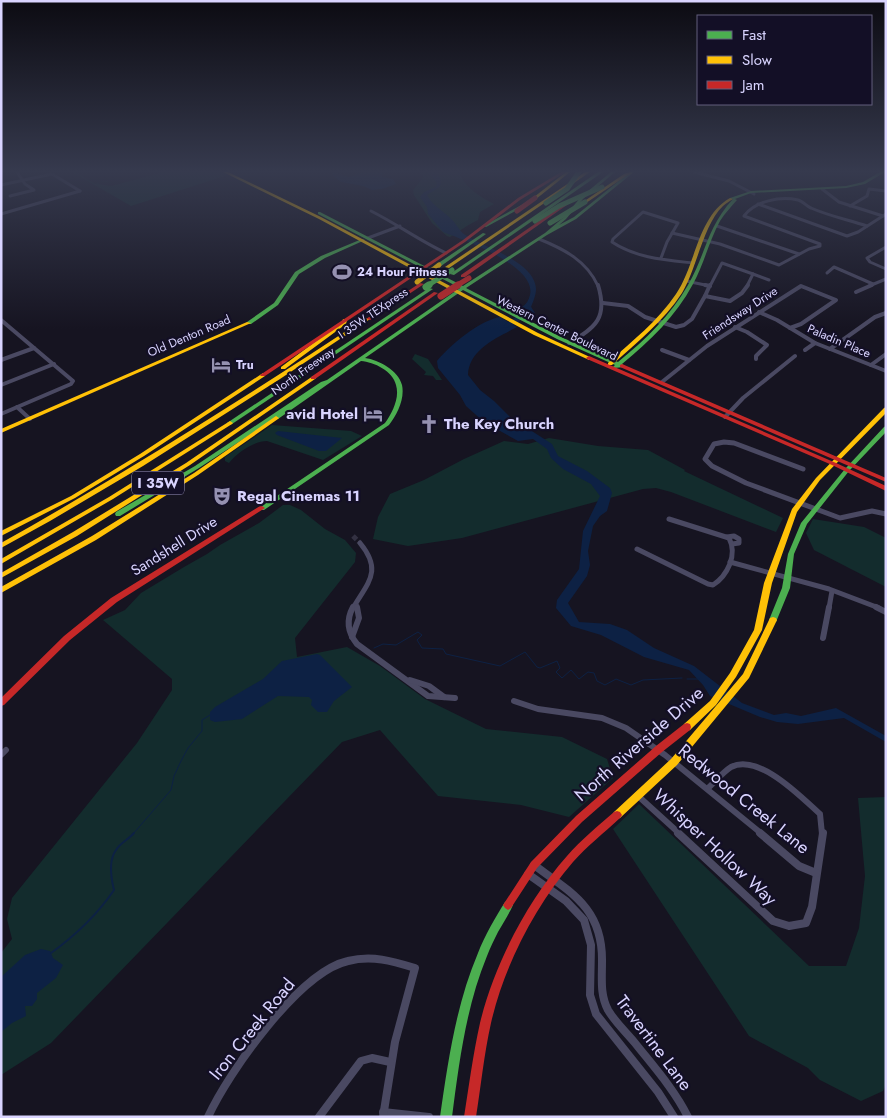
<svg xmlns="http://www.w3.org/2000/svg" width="887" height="1118" font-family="Jost,sans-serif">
  <rect width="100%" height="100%" fill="#161421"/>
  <g fill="#132c2d">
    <path d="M72,172H75L95,184C102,181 106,180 113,183L102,181L98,184L111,186L164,172H221L228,175L131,206Z"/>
    <path d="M420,172H459C465,188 479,196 494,204L480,212L478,220C467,225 460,231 450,237L447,236L432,223L414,195L413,190L422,179L423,175Z"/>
    <polygon points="415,354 428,359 442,380 436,380 433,376 424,375 426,372 412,359"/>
    <path d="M272,425L351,431L362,436L323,460L267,441C254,441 237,453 229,463L225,461V457Z"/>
    <polygon points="549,438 598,446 648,450 685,470 684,471 783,518 776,532 671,492 656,488 643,489 462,538 408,546 373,539 378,517 390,494 424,480 464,459 504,441 528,444"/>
    <polygon points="283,505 290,505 301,510 325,529 345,540 356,553 355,562 295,638 297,657 347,647 380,666 425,699 486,729 562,737 607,759 613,778 569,817 521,805 438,796 380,730 342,742 51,1043 1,1075 1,953 12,939 7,919 12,898 137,743 172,690 172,679 103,620 125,610 141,593 184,567 207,554 220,545 259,523"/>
    <polygon points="813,519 864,527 886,538 886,587 814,550 806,533"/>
    <polygon points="886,797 886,1084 883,1091 861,1101 820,1080 808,1068 749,1036 613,829 639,804 809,966 846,966 859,928 865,876 858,798"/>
  </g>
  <g fill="#0d2144">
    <polygon points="333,172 349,177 363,172 384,172 382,177 393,179 396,184 382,189 372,190 363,186 341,182 333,176"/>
    <path d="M428,172H437C446,188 438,187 427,195C433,207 446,212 454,222C459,228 460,232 467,236C486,248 535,262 536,289C536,295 533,302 531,307L535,313L527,319L511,311C522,308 527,306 530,295C537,266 464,240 443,232L428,214L427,207L420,197L424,192L436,187L437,183Z"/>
    <path d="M500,317L517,327C497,338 469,349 468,375L480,390L494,401L510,417L552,444L558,456L587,471L610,488L612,493L607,511L600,516L593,526L588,551L590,565L587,576L568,603L579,622L610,624L627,630L654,648L694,666L742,703L774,715L786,713L801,716L836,708L886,736V742L844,718L798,724L777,722L760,717L710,696L703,685L689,670L644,657L601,635L571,626L556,608L557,600L579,569L583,531L600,496L591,484L563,469L551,458L547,449L533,439L518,441L484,422L466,406L460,395L438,368L437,361C449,346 480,320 500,317Z"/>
    <polygon points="278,431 342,438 326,451 319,451 277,435 275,433"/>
    <polygon points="317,654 320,655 352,687 334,701 327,712 318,712 311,705 312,700 309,697 278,696 242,719 215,722 210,720 210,712 215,707 263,679 282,661"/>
    <polygon points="41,949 50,951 53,958 63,965 56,978 37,993 37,999 32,1006 25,1006 26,1016 12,1023 1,1032 1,977 25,955"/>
  </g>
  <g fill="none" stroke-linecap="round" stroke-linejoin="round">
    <g stroke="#0d2144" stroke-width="1">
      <polyline points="374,648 383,644 396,645 418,632 422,635 417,640 422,648 443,649 446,654 500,666 525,652 537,667 540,668 557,661 560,668 556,672 562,678 571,670 579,679 588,672 594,673 597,681 605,685 616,679 631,685 643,680 682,678"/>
      <polyline points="687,679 699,679"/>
      <polyline points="133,834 171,790 174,776 181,761 188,748 202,731 202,720 210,715"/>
    </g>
    <path stroke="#0d2144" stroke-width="2" d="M51,953C76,935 97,915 114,890C111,878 108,861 116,850C120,843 129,839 134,833"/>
    <path fill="#0d2144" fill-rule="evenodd" d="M529,306L532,308C528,316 512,328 503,328V326L524,311L527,307Z"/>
    <polyline stroke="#333142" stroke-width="5" stroke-dasharray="5 2.5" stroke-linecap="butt" points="353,536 360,543"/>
    <g stroke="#4a4962" stroke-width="3">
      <polyline points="694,172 729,181 754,194"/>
      <polyline points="1,185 52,174 80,191"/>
      <polyline points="822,189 839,202 883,216"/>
      <polyline points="10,196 34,190 25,184 17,172"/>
      <polyline points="758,204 847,236 858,232 886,214"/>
      <polyline points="850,206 867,196 869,189 886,191"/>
      <path d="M371,211C397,224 420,241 446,253"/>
      <polyline points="1,214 80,191"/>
      <polyline points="717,226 799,254"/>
      <path d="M672,233L720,244L779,265L809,249L820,246V244L744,216C755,201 780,196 798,200C803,201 806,206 811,208C829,216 849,220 867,226"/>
      <polyline points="368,238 400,226"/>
      <path d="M539,239C564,249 587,261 598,286"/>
      <polyline points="886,247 867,258 870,262 886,269"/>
      <path d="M661,258L667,242L678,223L643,212L613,239L612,242C636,258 665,260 693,263"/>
      <polyline points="827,273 834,267 873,284"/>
      <polyline points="753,274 769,280"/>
      <polyline points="686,281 710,286"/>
      <polyline points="710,286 722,263 753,274"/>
      <polyline points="747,286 753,274"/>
      <polyline points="869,286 886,279"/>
    </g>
    <g stroke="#4a4962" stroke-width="4">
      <polyline points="705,285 710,286"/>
      <polyline points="710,285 705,296 730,301 742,293 748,285"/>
      <polyline points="856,292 872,285"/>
      <polyline points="603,303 628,306 645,317 676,327 684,325 692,319 705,296"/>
      <polyline points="759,312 777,320 815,343 886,371"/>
      <polyline points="1,320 73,381 71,384 1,414"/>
      <polyline points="735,327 747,332 767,345 756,356 756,359"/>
      <path d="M569,343C596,327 608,318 598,285"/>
      <polyline points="830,349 875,317 886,313"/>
      <polyline points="662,350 689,360"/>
      <polyline points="805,350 815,343"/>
      <polyline points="1,360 34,348"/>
      <polyline points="871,365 886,354"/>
      <polyline points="662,382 707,346 801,286 836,300 801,324 790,328"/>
      <polyline points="1,385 54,364"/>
      <polyline points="17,407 30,419"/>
      <polyline points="725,417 743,398 795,356"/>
    </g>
    <g stroke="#4a4962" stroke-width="5">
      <polyline points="803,469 734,443 724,442 714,444 705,459 712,466 746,483 840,518 872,511 886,514"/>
      <polyline points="727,537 734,536 739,539 739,543 732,544"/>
      <path d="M637,549L708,584L713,585C727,576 738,555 729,538L669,519"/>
      <polyline points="730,562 829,589 879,608"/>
      <polyline points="356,605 357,608"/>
      <path d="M353,608C368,582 383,571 360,543"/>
      <polyline points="829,608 832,591"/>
    </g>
    <g stroke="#4a4962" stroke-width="6">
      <path d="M353,607C346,620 348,633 357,644L428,696L455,698"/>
      <polyline points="876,607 886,612"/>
      <polyline points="352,637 359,618 357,607"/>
      <polyline points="823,638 829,607"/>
      <polyline points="410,680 429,686 444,697"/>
      <polyline points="514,701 538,709 602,718 626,728 665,755 762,834"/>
      <polyline points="1,755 6,750"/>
      <path d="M708,788C715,782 723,772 731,767C759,753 801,797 820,814L822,834"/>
      <polyline points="637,795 680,834"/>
    </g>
    <g stroke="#4a4962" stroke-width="8">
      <polyline points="678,833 773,921 789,926 806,923 812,907 823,833"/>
      <polyline points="760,833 799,866 816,873"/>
      <path d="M534,865C572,893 603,909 602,962C602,979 600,995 608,1010C615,1022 626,1032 635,1043C654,1067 674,1089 688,1117"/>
      <polyline points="528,874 566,901 584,920 591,945 590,995 596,1014 658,1092 674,1117"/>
      <polyline points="383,1112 429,1117"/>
      <path d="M208,1117C228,1073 299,972 348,961C372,955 392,961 415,968L395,1042L383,1117"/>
      <polyline points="319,1117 361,1061 372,1058 390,1062"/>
    </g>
    <g fill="#4caf50" fill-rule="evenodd">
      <polygon points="598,172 603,172 454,275 450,274"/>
      <path d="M611,172H615L583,199L566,219L559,225L574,217L630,172H634L576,219L547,235L466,288L561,337L618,362C645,340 671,315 688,285C706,254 707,227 733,199L730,200V198L751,191L846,186L863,182L880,172H885L865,184L846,188L751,193L735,199L737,200C731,207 725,213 720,221C709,241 704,264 693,284C676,316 650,341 622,364L625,366L624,367L614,368L613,367L615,365L557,339L463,290L365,358C379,360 398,370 402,385C405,399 397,415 389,425L264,510H262L259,508L385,423C392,413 400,398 396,385C393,371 374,362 361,361L278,419H274L199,468L120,516H116L115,514L116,512L195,466L321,382L327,380L460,288L318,214V212H320L463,286L545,233L564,217L581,197Z"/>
      <polygon points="527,202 530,203 486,227 483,226"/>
      <polygon points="483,233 486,234 441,266 437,266 437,264"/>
      <polygon points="362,239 365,240 325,258 299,274 278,305 251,324 247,324 247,322 274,303 295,272 321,256"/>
      <polygon points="429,288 433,289 232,424 230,425 227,423"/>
      <polygon points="886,426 886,432 849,471 807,524 794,554 790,588 776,622 770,622 769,620 782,588 788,554 801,523 845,469 884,427"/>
      <path d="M508,900L511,902L513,905C509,914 503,923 498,932C494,940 490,948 487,956C466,1007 459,1063 452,1117H440C448,1061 456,1005 478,953C485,935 495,918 505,902Z"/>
    </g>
    <g fill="#ffc107" fill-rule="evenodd">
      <polygon points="223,172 228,172 321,217 538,333 592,358 589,360 587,359 534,335 319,219"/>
      <polygon points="566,172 570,172 536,199 534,199 534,197"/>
      <polygon points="585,172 590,172 449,268 445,267"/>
      <polygon points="630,172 633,173 626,176 586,203 583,202 624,174"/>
      <path d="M730,198L733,199C730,201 726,203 723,206C703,225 697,268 682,293C664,321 636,343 612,365H608V363C632,341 658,321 676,294C696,265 697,217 730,198Z"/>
      <path d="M366,318L370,319L280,379L143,466L50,521L1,548V543C126,473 247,396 366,318Z"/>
      <polygon points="343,319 347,320 346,324 285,369 281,369 281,367 342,322"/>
      <polygon points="247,322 251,323 1,433 1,429"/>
      <polygon points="263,373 265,374 265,376 144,456 75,498 1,536 1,531 71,496 140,454"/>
      <polygon points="313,376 316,378 315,379 190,465 77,536 1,578 1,573 73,532 186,463"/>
      <polygon points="886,407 886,413 820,480 797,512 772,583 762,630 736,677 716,705 690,730 687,731 684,730 683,727 684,724 710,701 730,673 754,630 764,583 792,509 816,478 884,408"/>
      <polygon points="276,416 279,418 278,419 198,475 96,540 1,593 1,587 92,536 194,473"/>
      <polygon points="230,421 233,423 232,424 113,499 1,564 1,559 109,497"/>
      <polygon points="773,617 776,618 777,620 749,678 677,765 620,818 617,819 614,818 612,815 614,812 671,759 743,674 769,620 770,618"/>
    </g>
    <g fill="#c62828" fill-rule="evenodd">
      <polygon points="561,172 566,172 520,200 465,242 265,376 261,376 260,375 463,240 518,198"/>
      <polygon points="571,199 574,200 465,277 461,277 461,275"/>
      <polygon points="420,283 424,284 370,320 366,319"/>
      <polygon points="434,292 438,293 315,379 311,379 311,377"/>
      <polygon points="589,356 836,463 886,486 886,491 832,465 587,359 586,358"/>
      <polygon points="622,364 886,478 886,482 620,367 620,365"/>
      <polygon points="260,506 262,506 265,508 117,602 70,640 4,705 1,706 1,698 64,636 111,598"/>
      <polygon points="687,723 690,724 691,727 690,730 662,752 582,822 537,868 511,908 508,910 505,908 503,905 505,902 531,862 576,816 656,746 684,724"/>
      <path d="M617,811L620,812L622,815L620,818C604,833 587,846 573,862C535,906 504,966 491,1023C484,1054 481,1086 476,1117H464C469,1086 473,1054 480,1023C494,965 527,901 567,856C581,840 598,826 614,812Z"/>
    </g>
    <g stroke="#4caf50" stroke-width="5">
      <polyline points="546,203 567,189 579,172"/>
      <polyline points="535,221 559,206 602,187"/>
      <polyline points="550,223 585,202"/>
      <polyline points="427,286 452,270"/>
    </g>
    <polyline stroke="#4caf50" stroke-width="7" points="426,287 429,285"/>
    <polyline stroke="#ffc107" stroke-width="5" points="417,282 439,265"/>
    <g stroke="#c62828" stroke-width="5">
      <polyline points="517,211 535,198"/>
      <polyline points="456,286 469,278"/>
    </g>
    <polyline stroke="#c62828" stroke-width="7" points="441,296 458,285"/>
  </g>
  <linearGradient id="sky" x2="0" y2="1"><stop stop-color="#0c0b12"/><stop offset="0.52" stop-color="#363a4e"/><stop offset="1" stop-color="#363a4e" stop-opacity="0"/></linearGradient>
  <rect width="887" height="329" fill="url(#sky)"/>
  <defs>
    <g id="stadium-bare" transform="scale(1.5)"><path d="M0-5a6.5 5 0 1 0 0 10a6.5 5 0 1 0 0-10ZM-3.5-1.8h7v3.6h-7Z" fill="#9591b1" stroke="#130f26" stroke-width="2.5" paint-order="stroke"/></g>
    <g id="hotel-bare" transform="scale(1.5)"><path d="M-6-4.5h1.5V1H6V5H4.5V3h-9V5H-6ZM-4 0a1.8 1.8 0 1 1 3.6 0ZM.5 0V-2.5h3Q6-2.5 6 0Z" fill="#9591b1" stroke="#130f26" stroke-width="2.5" paint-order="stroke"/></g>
    <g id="church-bare" transform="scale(1.5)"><path d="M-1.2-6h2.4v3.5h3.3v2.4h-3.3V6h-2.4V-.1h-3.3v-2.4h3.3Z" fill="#9591b1" stroke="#130f26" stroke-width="2.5" paint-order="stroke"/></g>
    <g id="theatre-bare" transform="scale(1.5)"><path d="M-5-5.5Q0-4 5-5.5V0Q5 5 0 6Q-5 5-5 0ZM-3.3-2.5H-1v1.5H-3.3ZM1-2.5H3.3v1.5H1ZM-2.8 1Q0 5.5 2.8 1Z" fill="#9591b1" stroke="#130f26" stroke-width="2.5" paint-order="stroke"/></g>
  </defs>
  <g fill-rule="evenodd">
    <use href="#stadium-bare" x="342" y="272"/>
    <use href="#hotel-bare" x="221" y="365"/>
    <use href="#hotel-bare" x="373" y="414"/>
    <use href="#church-bare" x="429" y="424"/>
    <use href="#theatre-bare" x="222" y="496"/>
  </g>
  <g text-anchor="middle" stroke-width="4.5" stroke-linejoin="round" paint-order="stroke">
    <g font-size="12" font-weight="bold" fill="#d9d4ff" stroke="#130f26" text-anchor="start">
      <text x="357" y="276">24 Hour Fitness</text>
      <text x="236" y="369">Tru</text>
    </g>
    <g font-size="12" fill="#d9d4ff" stroke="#130f26">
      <text transform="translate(373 313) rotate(-34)" y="4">I 35W TEXpress</text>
      <text transform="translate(740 313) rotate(-33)" y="4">Friendsway Drive</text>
      <text transform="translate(557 328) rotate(26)" y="4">Western Center Boulevard</text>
      <text transform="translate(189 336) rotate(-23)" y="4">Old Denton Road</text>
      <text transform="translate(839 341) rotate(23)" y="4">Paladin Place</text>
      <text transform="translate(303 371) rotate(-35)" y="4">North Freeway</text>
    </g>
    <rect fill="#130f26" stroke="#9e99be" stroke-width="1" x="132" y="471.5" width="52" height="23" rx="4"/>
    <g font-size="14" font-weight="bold" fill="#d9d4ff">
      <text x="158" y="488">I 35W</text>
    </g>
    <g font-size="15" font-weight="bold" fill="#d9d4ff" stroke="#130f26" text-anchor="start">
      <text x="358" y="419" text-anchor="end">avid Hotel</text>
      <text x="444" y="429">The Key Church</text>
      <text x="237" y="501">Regal Cinemas 11</text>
    </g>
    <g font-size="15" fill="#d9d4ff" stroke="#130f26">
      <text transform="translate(174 546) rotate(-32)" y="5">Sandshell Drive</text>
    </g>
    <g font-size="18" fill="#d9d4ff" stroke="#130f26">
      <text transform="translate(639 744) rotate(-41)" y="6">North Riverside Drive</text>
      <text transform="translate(744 799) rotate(39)" y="6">Redwood Creek Lane</text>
      <text transform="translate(715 847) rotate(43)" y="6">Whisper Hollow Way</text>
      <text transform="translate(252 1029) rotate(-51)" y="6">Iron Creek Road</text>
      <text transform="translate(654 1043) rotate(53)" y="6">Travertine Lane</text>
    </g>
  </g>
  <rect width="887" height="1118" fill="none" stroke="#d9d4ff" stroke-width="5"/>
  <rect x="697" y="15" width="175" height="90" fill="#130f26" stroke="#625e7d"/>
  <rect x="707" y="31" width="25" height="8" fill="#4caf50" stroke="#625e7d"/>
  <text x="742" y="40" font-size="15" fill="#d9d4ff">Fast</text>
  <rect x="707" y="56" width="25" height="8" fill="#ffc107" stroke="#625e7d"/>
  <text x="742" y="65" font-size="15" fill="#d9d4ff">Slow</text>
  <rect x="707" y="81" width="25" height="8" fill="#c62828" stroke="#625e7d"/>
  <text x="742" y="90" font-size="15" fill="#d9d4ff">Jam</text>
</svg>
